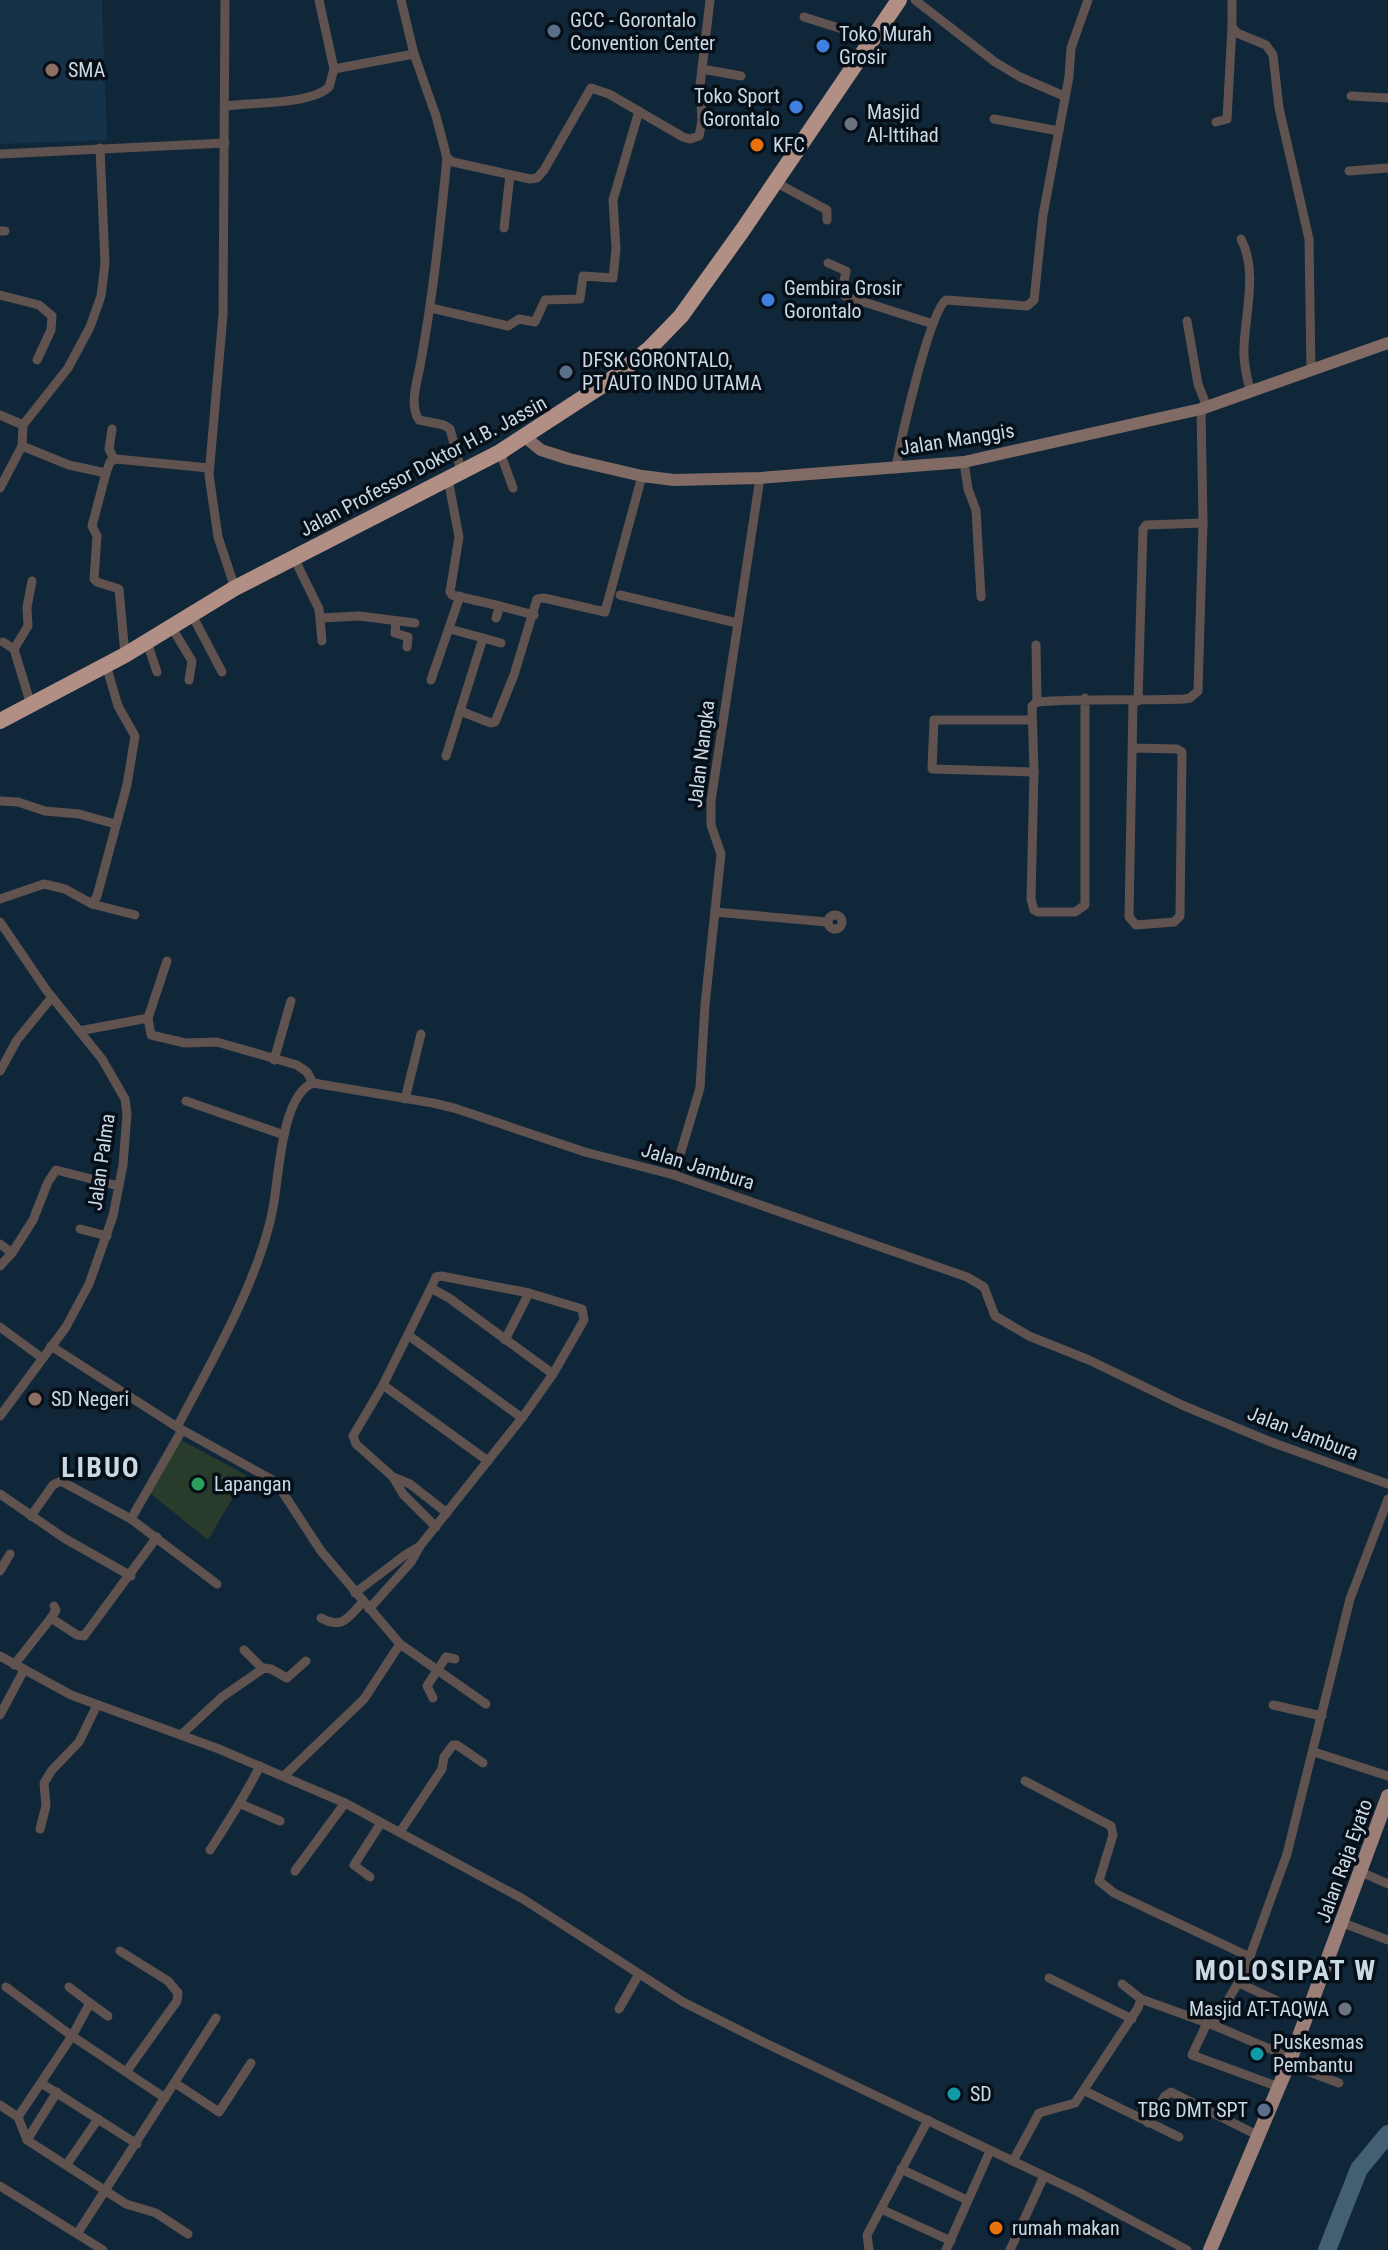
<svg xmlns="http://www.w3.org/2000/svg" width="1388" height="2250" font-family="'Roboto Condensed',sans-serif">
  <rect width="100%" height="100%" fill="#102739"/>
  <polygon fill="#153249" points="0,0 102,0 107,140 0,144"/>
  <polygon fill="#293b2a" points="181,1440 246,1475 208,1540 150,1493"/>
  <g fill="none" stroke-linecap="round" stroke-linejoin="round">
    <polyline stroke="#435f72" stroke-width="18" points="1327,2250 1359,2169 1388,2134"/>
    <g stroke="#60524e" stroke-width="9">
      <polyline points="225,0 223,315 209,475 218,537 235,588"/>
      <polyline points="319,0 334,69 414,54"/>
      <polyline points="401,0 414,54 436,116 447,158 453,162 530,179 537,178 544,170 591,88 609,94 683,137 690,139 699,136 702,121 700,86 710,0"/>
      <polyline points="915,0 995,62 1020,77 1064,96"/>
      <polyline points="1232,0 1232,27 1237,33 1266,45 1273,55 1279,108 1309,239 1311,371"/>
      <polyline points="804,17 874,39"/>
      <polyline points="702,69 741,76"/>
      <polyline points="1351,96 1388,98"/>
      <path d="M226,106C252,102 310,105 329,87L334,69"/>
      <polyline points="994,119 1059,131"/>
      <polyline points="1216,122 1227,119 1232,27"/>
      <polyline points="0,154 225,143"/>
      <path d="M447,158C440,228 433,297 420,366C417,382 409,406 419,420L444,425L450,429L461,470"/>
      <polyline points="1349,171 1388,168"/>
      <polyline points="775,182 827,210 827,220"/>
      <polyline points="504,228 510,175"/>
      <polyline points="0,231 5,231"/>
      <path d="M1241,239C1258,271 1245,314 1244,348C1243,363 1247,379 1251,393"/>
      <polyline points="828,263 846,271 842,291 845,296 933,324"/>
      <polyline points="0,295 39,305 52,316 51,330 37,360"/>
      <polyline points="431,308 508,326 519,319 535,322 545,300 580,299 583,276 613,278 616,249 613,200 639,111"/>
      <polyline points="1187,321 1198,384 1207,407"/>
      <polyline points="0,415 23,425"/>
      <polyline points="112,429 109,449 114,459"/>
      <polyline points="22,446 69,465 106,473 110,462 116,459 209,468"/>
      <polyline points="500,452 513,488"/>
      <polyline points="964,462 968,489 976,510 981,597"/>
      <path d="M896,469C900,442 929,313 946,300L1027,306L1034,300L1043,215L1069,77L1071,48L1088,0"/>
      <polyline points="106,473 92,526 97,536 94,579 97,582 119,589 125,655"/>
      <polyline points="448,479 459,537 450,592 452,595 500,606"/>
      <polyline points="0,488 22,446 23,425 68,368 90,327 101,296 105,263 100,148"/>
      <polyline points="294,558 319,609 322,641"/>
      <polyline points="620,595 737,623"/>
      <polyline points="192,615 222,672"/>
      <polyline points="321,618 359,616 415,623"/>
      <polyline points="496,618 500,606 534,615"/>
      <polyline points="396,621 395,633 408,637 407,647"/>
      <polyline points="172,628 192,661 189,680"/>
      <polyline points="450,629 501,643"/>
      <polyline points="3,642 14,649 31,705"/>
      <polyline points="147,642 157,672"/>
      <polyline points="1036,645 1037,702"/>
      <polyline points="14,649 28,626 27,607 32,581"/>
      <polyline points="431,680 460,596"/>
      <path d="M1085,698V905L1075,912H1038L1034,910L1031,899L1034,772L1032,706L1037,702C1086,698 1134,701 1184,699L1190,698L1198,691L1203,523L1201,409"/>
      <polyline points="1138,701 1143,529 1146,525 1203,523"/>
      <polyline points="460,711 491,723 495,722 514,675 537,599 544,598 605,612 642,476"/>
      <polyline points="1030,720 934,720 932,769 1034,772"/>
      <polyline points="1132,748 1177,749 1182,752 1180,916 1174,922 1136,925 1129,917 1133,701"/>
      <polyline points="446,756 483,638"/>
      <polyline points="0,801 18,802 45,811 79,814 115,824"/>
      <polyline points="0,899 44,884 65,889 92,904 97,896 127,785 135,736 118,706 106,665"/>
      <polyline points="92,904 135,915"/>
      <polyline points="715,912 827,922"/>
      <circle cx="835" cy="922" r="7"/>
      <polyline points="0,922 47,991 102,1059 125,1099 127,1114 123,1165 113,1216 89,1284 66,1327 0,1416"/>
      <polyline points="167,961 148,1018 151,1035 185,1043 217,1042 297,1065 307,1072 313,1083"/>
      <polyline points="79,1031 148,1018"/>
      <polyline points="274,1060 291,1001"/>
      <polyline points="0,1071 17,1040 52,997"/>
      <polyline points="405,1099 421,1034"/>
      <polyline points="186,1101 284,1135"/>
      <polyline points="674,1175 700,1088 705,1005 721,854 711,825 711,801 760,478"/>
      <polyline points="80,1229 107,1236"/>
      <polyline points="0,1244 12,1253 0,1266"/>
      <polyline points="12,1253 33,1220 48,1182 56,1170 119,1186"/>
      <polyline points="431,1288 436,1277 441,1276 529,1293 582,1309 584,1320 553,1374"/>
      <polyline points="0,1327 42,1358"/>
      <polyline points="505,1340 529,1293"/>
      <polyline points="51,1346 177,1427 276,1482 321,1551 400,1644 364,1699 284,1776"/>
      <polyline points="383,1385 488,1461"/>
      <path d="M177,1427C211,1363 260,1278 273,1208C279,1178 281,1095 313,1083L433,1103L454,1108L585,1152L674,1175L967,1277L984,1287L995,1316L1029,1336L1089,1360L1182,1405L1271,1442L1388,1484"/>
      <polyline points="393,1477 410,1484 447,1513"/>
      <polyline points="0,1494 64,1538 131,1576"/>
      <polyline points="31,1516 53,1485 61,1481 131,1519 217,1584"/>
      <polyline points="131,1519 182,1430"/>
      <polyline points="436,1527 403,1494 393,1477 356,1444 353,1436 383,1385 431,1288 449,1298 553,1374 522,1418"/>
      <polyline points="0,1571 10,1554"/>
      <polyline points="355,1593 405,1555 420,1546"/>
      <polyline points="369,1609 411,1562 420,1546 522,1418 408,1335"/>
      <polyline points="51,1618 56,1610 54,1606"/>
      <path d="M321,1618C343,1630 348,1617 363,1602"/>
      <polyline points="400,1644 486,1704"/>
      <polyline points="244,1650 263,1669"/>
      <polyline points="0,1656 71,1695 219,1749 345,1803 523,1899 683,2002 761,2041 1080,2193 1187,2250"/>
      <polyline points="14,1665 51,1618 77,1635 84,1636 157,1537"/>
      <polyline points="433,1698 427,1686 446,1657 455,1659"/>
      <polyline points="1273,1705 1322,1716"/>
      <polyline points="0,1715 24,1670"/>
      <polyline points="181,1735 222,1697 264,1668 271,1669 287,1678 306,1661"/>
      <polyline points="1314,1752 1388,1776"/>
      <polyline points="1025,1781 1111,1826 1113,1835 1099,1881 1114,1893 1250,1957"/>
      <polyline points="241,1804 280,1821"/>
      <polyline points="40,1829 46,1806 44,1783 52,1770 79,1742 97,1705"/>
      <polyline points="400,1832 442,1769 444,1757 453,1745 457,1745 483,1763"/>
      <path d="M210,1850C228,1822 245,1796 260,1766"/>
      <polyline points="295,1871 345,1803"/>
      <polyline points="1361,1872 1388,1884"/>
      <polyline points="370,1877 354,1865 381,1823"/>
      <polyline points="1343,1923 1388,1940"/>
      <polyline points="120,1951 168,1981 178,1993 177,2001 126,2072"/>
      <polyline points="1049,1978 1132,2019"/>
      <polyline points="1239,1983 1307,2015"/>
      <polyline points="1122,1984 1141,1999 1213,2025 1291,2058"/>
      <polyline points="6,1987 72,2036 165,2098"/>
      <polyline points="90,2003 108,2016"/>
      <polyline points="619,2009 639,1974"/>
      <polyline points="1207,2023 1192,2055 1279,2087"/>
      <polyline points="1213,2025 1244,1973 1287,1854 1350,1599 1388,1499"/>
      <polyline points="1288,2064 1339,2083"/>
      <polyline points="41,2083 137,2144"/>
      <polyline points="175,2083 219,2112 251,2063"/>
      <polyline points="1085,2091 1179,2137"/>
      <polyline points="0,2105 18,2117 27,2140 126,2204 156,2213 188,2234"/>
      <polyline points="18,2117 72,2036 90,2003 69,1987"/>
      <polyline points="1148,2123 1165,2096 1171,2092 1259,2136"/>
      <polyline points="27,2140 57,2092"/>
      <polyline points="1013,2161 1039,2113 1075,2103 1138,2008 1141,1999"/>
      <polyline points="67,2164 98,2119"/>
      <polyline points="901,2169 967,2200"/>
      <polyline points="0,2186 103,2250"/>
      <polyline points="881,2209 951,2241"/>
      <polyline points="77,2234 216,2018"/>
      <polyline points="869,2250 867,2235 928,2120"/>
      <polyline points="946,2250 990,2151"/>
      <polyline points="1010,2250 1044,2176"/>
    </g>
    <polyline stroke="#826b64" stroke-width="12" points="525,437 541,450 569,459 642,476 674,480 760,478 964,462 1201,409 1388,343"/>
    <polyline stroke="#9b7e75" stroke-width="14" points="1210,2250 1291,2058 1388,1796"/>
    <polyline stroke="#b28f85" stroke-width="16" points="0,721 125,655 235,588 500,452 612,379 649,349 681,316 742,231 899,0"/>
  </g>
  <g fill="#5c6f8a" stroke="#060f17" stroke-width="3">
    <circle cx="554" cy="31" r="8"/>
    <circle cx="566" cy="372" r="8"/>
    <circle cx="1264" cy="2110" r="8"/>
  </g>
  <g fill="#3f7fe0" stroke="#060f17" stroke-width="3">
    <circle cx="823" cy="46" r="8"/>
    <circle cx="796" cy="107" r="8"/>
    <circle cx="768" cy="300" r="8"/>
  </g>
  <g fill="#8d6e63" stroke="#060f17" stroke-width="3">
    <circle cx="52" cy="70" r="8"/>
    <circle cx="35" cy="1399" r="8"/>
  </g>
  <g fill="#6b7280" stroke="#060f17" stroke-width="3">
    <circle cx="851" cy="124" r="8"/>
    <circle cx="1345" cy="2009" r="8"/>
  </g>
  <g fill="#e8710a" stroke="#060f17" stroke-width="3">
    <circle cx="757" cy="145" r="8"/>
    <circle cx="996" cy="2228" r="8"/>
  </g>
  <circle fill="#2e9e5b" stroke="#060f17" stroke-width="3" cx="198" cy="1484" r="8"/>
  <g fill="#0f9aa8" stroke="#060f17" stroke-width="3">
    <circle cx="1257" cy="2054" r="8"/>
    <circle cx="954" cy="2094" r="8"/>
  </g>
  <g text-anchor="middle" stroke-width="7" stroke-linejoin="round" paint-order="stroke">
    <g font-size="20" fill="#cbd9e5" stroke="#060f17" text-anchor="start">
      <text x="570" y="27">GCC - Gorontalo<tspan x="570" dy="23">Convention Center</tspan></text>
      <text x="839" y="41">Toko Murah<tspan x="839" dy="23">Grosir</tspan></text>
      <text x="68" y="77">SMA</text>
      <text x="780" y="103" text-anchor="end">Toko Sport<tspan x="780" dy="23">Gorontalo</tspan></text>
      <text x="867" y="119">Masjid<tspan x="867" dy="23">Al-Ittihad</tspan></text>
      <text x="773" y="152">KFC</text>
      <text x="784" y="295">Gembira Grosir<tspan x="784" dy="23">Gorontalo</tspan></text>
      <text x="582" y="367">DFSK GORONTALO,<tspan x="582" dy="23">PT AUTO INDO UTAMA</tspan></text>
      <text x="51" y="1406">SD Negeri</text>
      <text x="214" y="1491">Lapangan</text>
      <text x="1329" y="2016" text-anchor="end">Masjid AT-TAQWA</text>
      <text x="1273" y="2049">Puskesmas<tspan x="1273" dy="23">Pembantu</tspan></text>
      <text x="970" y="2101">SD</text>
      <text x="1248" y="2117" text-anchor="end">TBG DMT SPT</text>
      <text x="1012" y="2235">rumah makan</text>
    </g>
    <g font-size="20" fill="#cbd9e5" stroke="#060f17">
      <text transform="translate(957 439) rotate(-9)" y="7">Jalan Manggis</text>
      <text transform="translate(423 466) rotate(-28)" y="7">Jalan Professor Doktor H.B. Jassin</text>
      <text transform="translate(701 754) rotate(-83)" y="7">Jalan Nangka</text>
      <text transform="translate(101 1162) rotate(-82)" y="7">Jalan Palma</text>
      <text transform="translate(698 1166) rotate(17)" y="7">Jalan Jambura</text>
      <text transform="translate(1303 1433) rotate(21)" y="7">Jalan Jambura</text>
      <text transform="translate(1344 1861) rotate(-70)" y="7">Jalan Raja Eyato</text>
    </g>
    <g font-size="28" font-weight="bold" letter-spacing="2" fill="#cbd9e5" stroke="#060f17">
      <text x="101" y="1477">LIBUO</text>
      <text x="1286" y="1980">MOLOSIPAT W</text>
    </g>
  </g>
</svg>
